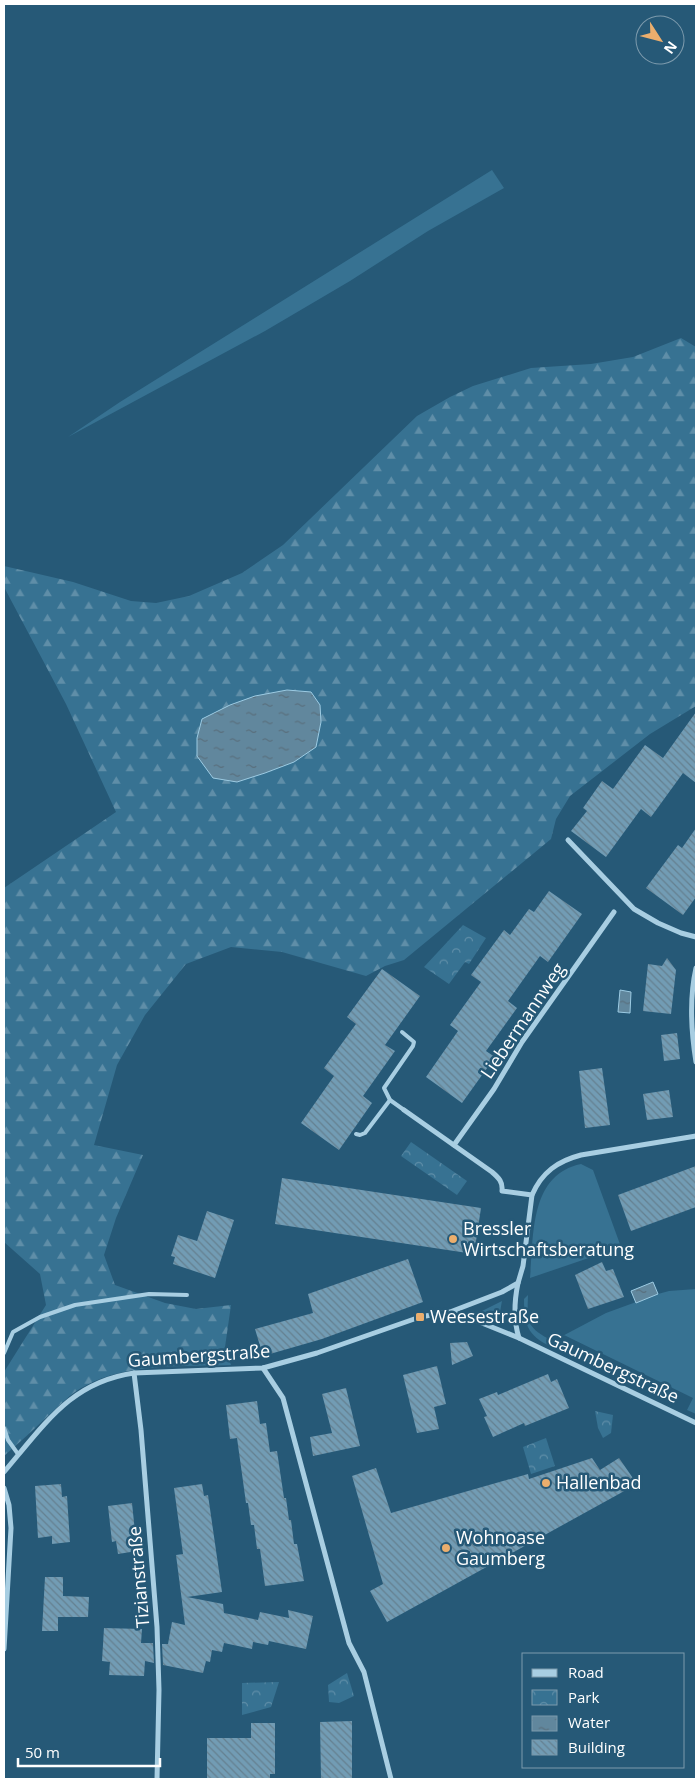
<svg xmlns="http://www.w3.org/2000/svg" width="700" height="1783" font-family="'Open Sans',sans-serif">
  <defs>
    <pattern id="forest-firs" width="22" height="20" patternUnits="userSpaceOnUse" patternTransform="scale(1.25)"><rect width="22" height="20" fill="#377292"/><path d="M5 1l3.5 6h-7zM16 11l3.5 6h-7z" fill="#5f8ea8"/></pattern>
    <pattern id="park-crowns" width="20" height="18" patternUnits="userSpaceOnUse" patternTransform="scale(1.25)"><rect width="20" height="18" fill="#377292"/><path d="M2 6a3 3 0 1 1 6 0M12 15a3 3 0 1 1 6 0" fill="none" stroke="#5f8ea8"/></pattern>
    <pattern id="water-ripples" width="26" height="14" patternUnits="userSpaceOnUse" patternTransform="scale(1.25)"><rect width="26" height="14" fill="#61879d"/><path d="M2 4q2-2 4 0t4 0M15 11q2-2 4 0t4 0" fill="none" stroke="#596f7d"/></pattern>
    <pattern id="building-back-hatch" width="6" height="6" patternUnits="userSpaceOnUse" patternTransform="scale(1.25)"><rect width="6" height="6" fill="#729cb4"/><path d="M-1 5l2 2M0 0l6 6M5-1l2 2" fill="none" stroke="#658090"/></pattern>
  </defs>
  <rect width="100%" height="100%" fill="#265977"/>
  <g fill="#377292">
    <polygon points="492,170 504,188 428,231 350,281 265,331 68,437 120,402"/>
    <path d="M581,1164L593,1170L621,1247L530,1278C534,1236 529,1175 581,1164Z"/>
    <path d="M696,1289V1414L687,1410L693,1398L564,1335L556,1349C529,1337 524,1328 524,1299L528,1295C527,1323 527,1328 553,1341L606,1313L658,1294L669,1291Z"/>
    <polygon points="502,1301 498,1323 478,1313"/>
  </g>
  <path fill="url(#forest-firs)" d="M681,338L696,347V706L650,734L570,796L556,819L551,839L404,960L385,966L366,976L282,952L231,947L186,964L145,1015L117,1065L94,1145L143,1155L116,1218L104,1255L115,1285L165,1303L196,1309L231,1305L225,1347L231,1365C183,1367 129,1362 85,1386C71,1393 60,1405 49,1415C34,1429 19,1443 4,1456V1372L46,1305L40,1274L4,1242V888L116,812L66,704L4,587V566L73,582L131,601L156,603L189,596L242,573L283,545L417,416L450,397L473,386L531,368L591,364L633,357Z"/>
  <g fill="url(#park-crowns)">
    <polygon points="463,925 486,938 469,964 465,962 449,984 424,967"/>
    <polygon points="411,1142 467,1181 457,1195 401,1156"/>
    <polygon points="595,1411 613,1415 611,1433 603,1438 598,1428"/>
    <polygon points="546,1438 555,1466 531,1474 523,1447"/>
    <polygon points="347,1673 354,1696 339,1703 329,1702 328,1685"/>
    <polygon points="279,1682 271,1707 242,1715 242,1683"/>
  </g>
  <g fill="url(#water-ripples)" stroke="#9ccbe3">
    <polygon points="287,690 311,692 320,705 321,722 316,747 294,762 265,773 237,782 213,778 197,756 197,738 202,719 230,705 255,696"/>
    <polygon points="620,990 631,992 630,1013 618,1012"/>
    <polygon points="653,1282 658,1294 636,1303 631,1291"/>
  </g>
  <g fill="url(#building-back-hatch)">
    <polygon points="696,712 696,783 683,773 651,817 641,809 606,857 571,831 587,811 583,808 602,781 613,789 645,745 663,758"/>
    <polygon points="696,828 696,897 683,915 646,888 678,845 682,848"/>
    <polygon points="549,891 582,914 548,962 540,956 508,1001 517,1008 486,1051 495,1057 462,1103 426,1077 458,1031 450,1025 481,982 471,975 504,930 510,935 529,909 534,912"/>
    <polygon points="667,958 676,970 671,1014 643,1011 648,964 662,966"/>
    <polygon points="382,969 420,996 385,1045 395,1051 363,1096 372,1103 339,1150 301,1123 334,1076 324,1068 356,1024 347,1017"/>
    <polygon points="677,1033 680,1059 664,1061 661,1035"/>
    <polygon points="602,1068 610,1125 585,1128 579,1071"/>
    <polygon points="669,1090 673,1117 647,1120 643,1094"/>
    <polygon points="696,1166 696,1207 631,1231 618,1195"/>
    <polygon points="282,1178 481,1208 474,1254 275,1224"/>
    <polygon points="207,1211 234,1220 215,1278 173,1264 175,1257 171,1256 178,1235 197,1241"/>
    <polygon points="408,1259 423,1302 322,1339 263,1356 255,1329 313,1313 308,1294"/>
    <polygon points="602,1262 606,1271 613,1269 624,1297 588,1309 575,1275"/>
    <polygon points="467,1342 473,1356 452,1365 450,1343"/>
    <polygon points="437,1366 446,1404 434,1407 439,1429 417,1433 403,1375"/>
    <polygon points="548,1374 551,1382 557,1379 569,1408 525,1426 524,1423 493,1437 484,1417 487,1416 479,1399 497,1392 498,1395"/>
    <polygon points="346,1388 360,1446 313,1456 310,1437 332,1433 322,1394"/>
    <polygon points="257,1401 260,1424 266,1423 270,1452 277,1451 284,1498 286,1498 289,1520 291,1520 294,1544 297,1544 304,1581 265,1586 260,1549 257,1549 254,1525 251,1525 248,1503 246,1503 237,1438 230,1439 226,1405"/>
    <polygon points="592,1458 600,1470 619,1458 637,1484 387,1622 370,1591 383,1584 352,1476 376,1468 391,1513 528,1474 529,1479"/>
    <polygon points="61,1484 62,1497 67,1496 70,1542 52,1544 52,1536 38,1538 35,1486"/>
    <polygon points="202,1484 204,1496 208,1495 222,1592 187,1597 223,1604 224,1613 258,1620 260,1612 289,1618 288,1610 313,1616 306,1649 269,1641 268,1645 253,1642 252,1649 224,1643 222,1652 212,1650 210,1662 206,1661 203,1673 163,1665 162,1644 168,1644 172,1622 185,1625 176,1555 183,1554 174,1488"/>
    <polygon points="132,1503 137,1551 118,1554 116,1541 112,1542 108,1506"/>
    <polygon points="45,1577 63,1577 63,1596 89,1597 88,1617 58,1617 58,1631 42,1631"/>
    <polygon points="104,1628 142,1629 141,1643 153,1643 154,1663 145,1661 144,1676 109,1675 110,1662 102,1661"/>
    <polygon points="352,1721 352,1779 321,1779 320,1722"/>
    <polygon points="251,1723 275,1723 275,1774 270,1774 270,1779 207,1779 207,1738 251,1738"/>
  </g>
  <g fill="none" stroke-linecap="round" stroke-linejoin="round">
    <g stroke="#a8cee2" stroke-width="4">
      <polyline points="402,1032 414,1042 413,1046 384,1088 390,1100 404,1110"/>
      <polyline points="356,1134 360,1135 365,1133 390,1100"/>
      <polyline points="4,1353 13,1332 40,1317 75,1305 149,1294 187,1295"/>
      <polyline points="4,1428 8,1440 18,1454"/>
    </g>
    <g stroke="#a8cee2" stroke-width="5">
      <polyline points="568,840 634,909 658,923 681,933 696,937"/>
      <path d="M696,968C689,999 691,1031 696,1062"/>
      <path d="M404,1110L492,1172C499,1178 503,1182 502,1191L532,1195"/>
      <polyline points="454,1145 494,1089 522,1042 614,912"/>
      <path d="M518,1283C514,1302 513,1319 519,1338"/>
      <path d="M450,1312L502,1292L518,1283L523,1266L532,1195C542,1172 558,1161 581,1155L696,1136"/>
      <polyline points="263,1368 283,1398 349,1643 364,1672 391,1779"/>
      <polyline points="134,1373 141,1430 157,1627 159,1690 157,1779"/>
      <path d="M4,1472C9,1466 14,1460 19,1454C53,1413 79,1381 134,1373L263,1368L317,1353L420,1317L448,1312L472,1319L519,1338L696,1423"/>
      <polyline points="4,1488 9,1505 11,1528 4,1649"/>
    </g>
  </g>
  <g fill="#ebae6d" stroke="#265977" stroke-width="2">
    <circle cx="453" cy="1239" r="5"/>
    <rect x="415" y="1312" width="10" height="10" rx="2.5"/>
    <circle cx="546" cy="1483" r="5"/>
    <circle cx="446" cy="1548" r="5"/>
  </g>
  <g text-anchor="middle" stroke-width="5" stroke-linejoin="round" paint-order="stroke">
    <g font-size="18" fill="#fff" stroke="#265977">
      <text transform="translate(523 1021) rotate(-56)" y="6">Liebermannweg</text>
      <text transform="translate(199 1356) rotate(-4)" y="6">Gaumbergstraße</text>
      <text transform="translate(613 1368) rotate(25)" y="6">Gaumbergstraße</text>
      <text transform="translate(139 1577) rotate(-95)" y="6">Tizianstraße</text>
    </g>
    <g font-size="18" fill="#fff" stroke="#265977" text-anchor="start">
      <text x="463" y="1235">Bressler<tspan x="463" dy="21">Wirtschaftsberatung</tspan></text>
      <text x="430" y="1323">Weesestraße</text>
      <text x="556" y="1489">Hallenbad</text>
      <text x="456" y="1544">Wohnoase<tspan x="456" dy="21">Gaumberg</tspan></text>
    </g>
  </g>
  <rect width="700" height="1783" fill="none" stroke="#ffffff" stroke-width="10"/>
  <rect x="522" y="1653" width="162" height="115" fill="#265977" stroke="#7d9bad"/>
  <rect x="532" y="1669" width="25" height="8" fill="#a8cee2" stroke="#7d9bad"/>
  <text x="568" y="1678" font-size="15" fill="#ffffff">Road</text>
  <rect x="532" y="1690" width="25" height="15" fill="url(#park-crowns)" stroke="#7d9bad"/>
  <text x="568" y="1703" font-size="15" fill="#ffffff">Park</text>
  <rect x="532" y="1716" width="25" height="15" fill="url(#water-ripples)" stroke="#7d9bad"/>
  <text x="568" y="1728" font-size="15" fill="#ffffff">Water</text>
  <rect x="532" y="1740" width="25" height="15" fill="url(#building-back-hatch)" stroke="#7d9bad"/>
  <text x="568" y="1753" font-size="15" fill="#ffffff">Building</text>
  <g transform="translate(660 40) rotate(126)"><circle r="24" fill="#265977" stroke="#7d9bad"/>
  <path d="M0-4L9 19L0 12L-9 19Z" fill="#ebae6d"/>
  <text y="-8" font-size="14" font-weight="bold" text-anchor="middle" fill="#ffffff">N</text>
  </g>
  <path d="M18 1758v8h142v-8" fill="none" stroke="#ffffff" stroke-width="2.5"/>
  <text x="25" y="1758" font-size="15" fill="#ffffff" stroke="#265977" stroke-width="4" paint-order="stroke">50 m</text>
</svg>
